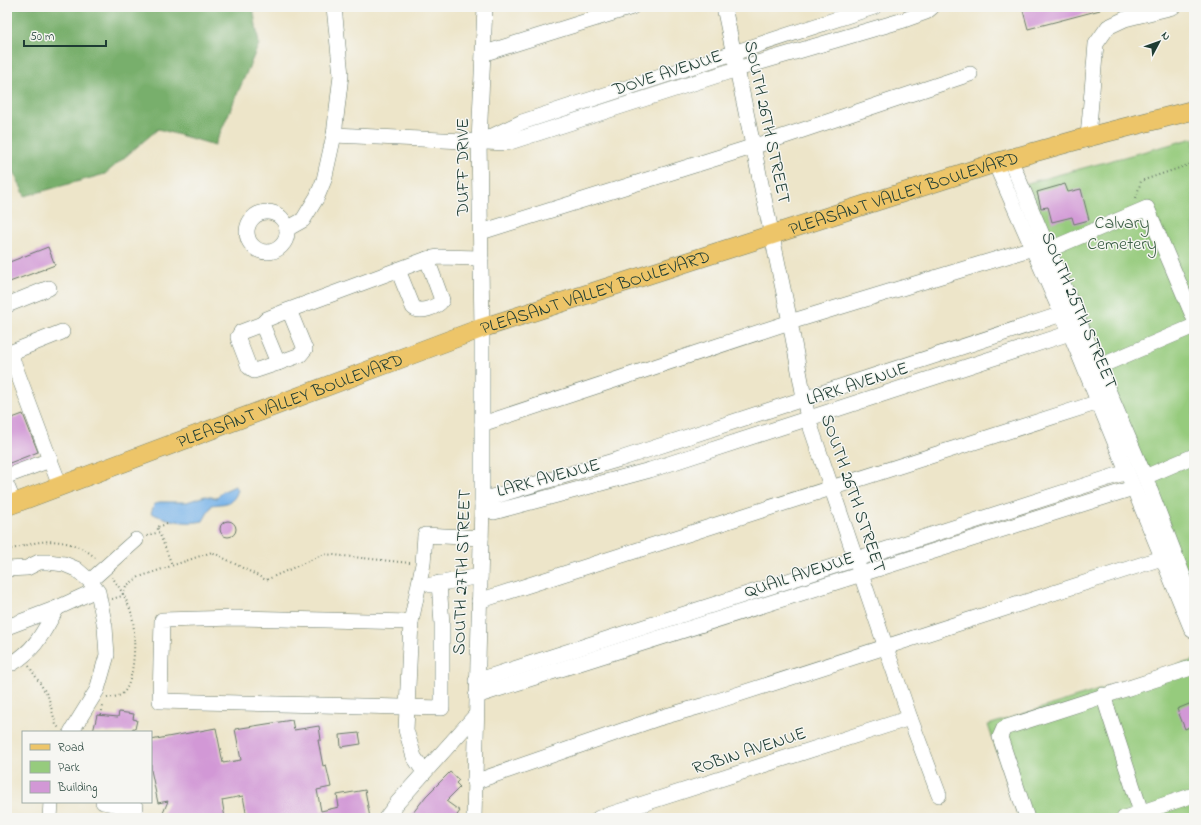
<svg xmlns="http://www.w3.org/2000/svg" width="1201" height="825" font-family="'Indie Flower',sans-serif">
  <rect width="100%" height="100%" fill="#f6f6f2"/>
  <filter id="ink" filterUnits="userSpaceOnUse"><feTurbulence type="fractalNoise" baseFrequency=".025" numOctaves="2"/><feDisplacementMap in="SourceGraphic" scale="8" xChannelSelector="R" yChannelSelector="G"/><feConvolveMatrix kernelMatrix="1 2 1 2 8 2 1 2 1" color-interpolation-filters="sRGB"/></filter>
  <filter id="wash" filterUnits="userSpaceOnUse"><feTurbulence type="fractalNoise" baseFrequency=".012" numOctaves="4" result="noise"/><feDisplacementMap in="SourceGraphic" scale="16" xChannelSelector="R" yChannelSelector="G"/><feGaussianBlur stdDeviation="0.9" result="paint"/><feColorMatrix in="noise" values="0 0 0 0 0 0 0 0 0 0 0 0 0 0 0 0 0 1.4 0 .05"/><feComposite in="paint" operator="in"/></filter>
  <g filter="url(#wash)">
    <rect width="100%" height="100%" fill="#ede5c9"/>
    <g fill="#96cb7d" stroke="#5a8458">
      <polygon points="1194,138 1194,596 1024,184"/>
      <polygon points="1194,660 1194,818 1019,818 988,725"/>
    </g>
    <polygon fill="#78af6c" stroke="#4c7650" points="7,7 253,7 259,44 215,145 158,129 105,174 25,196 7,156"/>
    <path fill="#78b3e9" stroke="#4c788e" d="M235,486L238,490C233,505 226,503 212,505L203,521C187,525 166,520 151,513L154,505L159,502H187L205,496L217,498L222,492Z"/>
    <g id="blocks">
      <g fill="#d298d6">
        <polygon points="1022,7 1099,7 1100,10 1028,29"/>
        <polygon points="1065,184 1068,192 1081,189 1089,220 1074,224 1072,217 1052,222 1048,207 1041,208 1037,192"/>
        <polygon points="48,247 55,265 7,283 7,263"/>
        <polygon points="23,414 38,452 7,464 7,420"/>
        <circle cx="228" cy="529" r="8"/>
        <polygon points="1194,702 1194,725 1185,729 1177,709"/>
        <polygon points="119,712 134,714 133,719 137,720 135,729 133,728 132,732 93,732 97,715 118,717"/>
        <polygon points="292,720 294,730 319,726 321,740 318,740 323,766 326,765 331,787 317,790 321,811 339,807 337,795 365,790 370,818 247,818 243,796 222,800 225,818 161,818 168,801 158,803 151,770 151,740 216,728 223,763 241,760 235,729"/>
        <polygon points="359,733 361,744 341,747 340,735"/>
        <polygon points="450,772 459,780 456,783 460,787 446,801 460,811 455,818 409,818 426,796"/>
      </g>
    </g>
  </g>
  <g filter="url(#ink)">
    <use href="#blocks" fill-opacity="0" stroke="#677868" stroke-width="1"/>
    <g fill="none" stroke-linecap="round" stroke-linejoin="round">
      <g stroke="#677868" stroke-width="16">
        <g id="minor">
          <polyline points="724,7 790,322 808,419 910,718 939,795"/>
          <polyline points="485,53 632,7"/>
          <polyline points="334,135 507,143 737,69 904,20 926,12 932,7"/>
          <polyline points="1088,137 1096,44 1108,27 1125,19 1173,7"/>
          <polyline points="482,141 522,122 874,7"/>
          <polyline points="1010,159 1145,477 1194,456"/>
          <polyline points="995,163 1070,333 1192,630"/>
          <circle cx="267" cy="232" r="20"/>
          <polyline points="287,229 303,220 317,197 324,180 334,135 341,75 334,7"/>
          <polyline points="481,232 755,146 970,74"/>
          <polyline points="1048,250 1147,208 1194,318"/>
          <path d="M398,270L413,307C419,314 438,307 442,300L427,259"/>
          <polyline points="7,305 49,288"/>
          <polyline points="289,310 305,349 300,355 278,363 262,324 267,319 289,310 427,259 439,257 481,258"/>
          <polyline points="1062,314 620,459 492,497 482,504 494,512 650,470 1070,333"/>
          <polyline points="262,324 241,332 238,337 239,341 249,367 254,371 278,363"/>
          <polyline points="7,354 62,332"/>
          <polyline points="1098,367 1194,326"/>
          <polyline points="482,424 790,322 1033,248"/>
          <polyline points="50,460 60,486"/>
          <polyline points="7,476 50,460 10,353"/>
          <polyline points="1145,477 1194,604"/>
          <polyline points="7,486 14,503"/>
          <polyline points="7,569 27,568 39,562 48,562 64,564 76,569 90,581 98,592 105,627 107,655 97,690 71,732"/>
          <polyline points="90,581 136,540"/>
          <polyline points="431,585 480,576"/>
          <polyline points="479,601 1099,402"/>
          <polyline points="411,622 235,618 162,620 160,701 442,708 442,624 439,583"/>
          <polyline points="7,627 57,608 96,590"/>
          <path d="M7,660L13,663C37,648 43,632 57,608"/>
          <polyline points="476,681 1127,472"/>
          <polyline points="1103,695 1143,818"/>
          <polyline points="476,696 1133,488"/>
          <polyline points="424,772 414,757 406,730 411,622 423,564 425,535 481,538"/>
          <polyline points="474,782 659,718 705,705 1162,558"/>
          <polyline points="103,802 136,808 131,818"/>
          <polyline points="50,818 51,802"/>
          <polyline points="386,818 398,802 475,716"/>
          <polyline points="474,818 482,504 482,328 479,142 485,7"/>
          <polyline points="599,818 910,718"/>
          <polyline points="1027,818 1000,737 1004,728 1194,667"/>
          <polyline points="1124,818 1194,795"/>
        </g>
      </g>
      <g stroke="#677868" stroke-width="20">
        <g id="major">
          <path id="s1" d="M7,506L482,328L995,163L1088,137L1194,110"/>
        </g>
      </g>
      <g stroke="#677868" stroke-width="2" stroke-dasharray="1 3" stroke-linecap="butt">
        <polyline points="1136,198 1141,181 1194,163"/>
        <polyline points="167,524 157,527 172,565"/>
        <polyline points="147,536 159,532"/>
        <path d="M7,549C19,549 29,543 41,542C59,539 84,545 96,559"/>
        <polyline points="112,599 122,596 126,586 139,577 212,552 266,580 324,554 410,563"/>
        <polyline points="29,666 48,696 56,725 59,728"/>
        <path d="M107,698C112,697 118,697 122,694C136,683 136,632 132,616C130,605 119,586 112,577"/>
        <polyline points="101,715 103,706"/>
      </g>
      <use href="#minor" stroke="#fff" stroke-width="15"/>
      <use href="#major" stroke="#edc569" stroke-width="19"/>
    </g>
  </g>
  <g text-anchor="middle" stroke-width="3" stroke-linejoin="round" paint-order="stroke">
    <g font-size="18" fill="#1f3d34" stroke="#f6f6f2">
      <text transform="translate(667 72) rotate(-18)" y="6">DOVE AVENUE</text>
      <text transform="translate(768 122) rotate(78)" y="6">SOUTH 26TH STREET</text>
      <text transform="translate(462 167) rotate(-90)" y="6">DUFF DRIVE</text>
      <text dy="6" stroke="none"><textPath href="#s1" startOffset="950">PLEASANT VALLEY BOULEVARD</textPath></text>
      <text dy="6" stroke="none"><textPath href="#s1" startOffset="626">PLEASANT VALLEY BOULEVARD</textPath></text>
      <text transform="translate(1080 310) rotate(67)" y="6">SOUTH 25TH STREET</text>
      <text transform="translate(857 383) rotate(-18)" y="6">LARK AVENUE</text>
      <text dy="6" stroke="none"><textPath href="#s1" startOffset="302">PLEASANT VALLEY BOULEVARD</textPath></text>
      <text transform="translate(548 477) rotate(-15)" y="6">LARK AVENUE</text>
      <text transform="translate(854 493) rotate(71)" y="6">SOUTH 26TH STREET</text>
      <text transform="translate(461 572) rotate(-88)" y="6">SOUTH 27TH STREET</text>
      <text transform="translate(799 574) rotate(-18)" y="6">QUAIL AVENUE</text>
      <text transform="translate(749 750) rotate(-18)" y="6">ROBIN AVENUE</text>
    </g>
    <g font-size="18" fill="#3d6046" stroke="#f6f6f2">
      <text x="1122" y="228">Calvary<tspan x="1122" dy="21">Cemetery</tspan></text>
    </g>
  </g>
  <rect width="1201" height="825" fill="none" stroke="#f6f6f2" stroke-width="24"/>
  <rect x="22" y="731" width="130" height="72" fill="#f6f6f2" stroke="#a0aca6"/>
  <rect x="30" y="744" width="20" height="6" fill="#edc569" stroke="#a0aca6"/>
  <text x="58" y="751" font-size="12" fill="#1f3d34">Road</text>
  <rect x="30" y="761" width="20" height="12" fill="#96cb7d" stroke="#a0aca6"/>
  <text x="58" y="771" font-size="12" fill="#1f3d34">Park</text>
  <rect x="30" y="781" width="20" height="12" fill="#d298d6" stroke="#a0aca6"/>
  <text x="58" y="791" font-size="12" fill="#1f3d34">Building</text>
  <g transform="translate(1159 42) rotate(49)" stroke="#f6f6f2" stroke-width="3" paint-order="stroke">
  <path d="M0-3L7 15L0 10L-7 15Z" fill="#1f3d34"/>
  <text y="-6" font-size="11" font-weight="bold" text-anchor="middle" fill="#1f3d34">N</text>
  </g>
  <path d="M24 40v6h82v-6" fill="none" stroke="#1f3d34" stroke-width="2"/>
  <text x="30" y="40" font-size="12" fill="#1f3d34" stroke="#f6f6f2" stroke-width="3" paint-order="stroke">50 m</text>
</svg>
